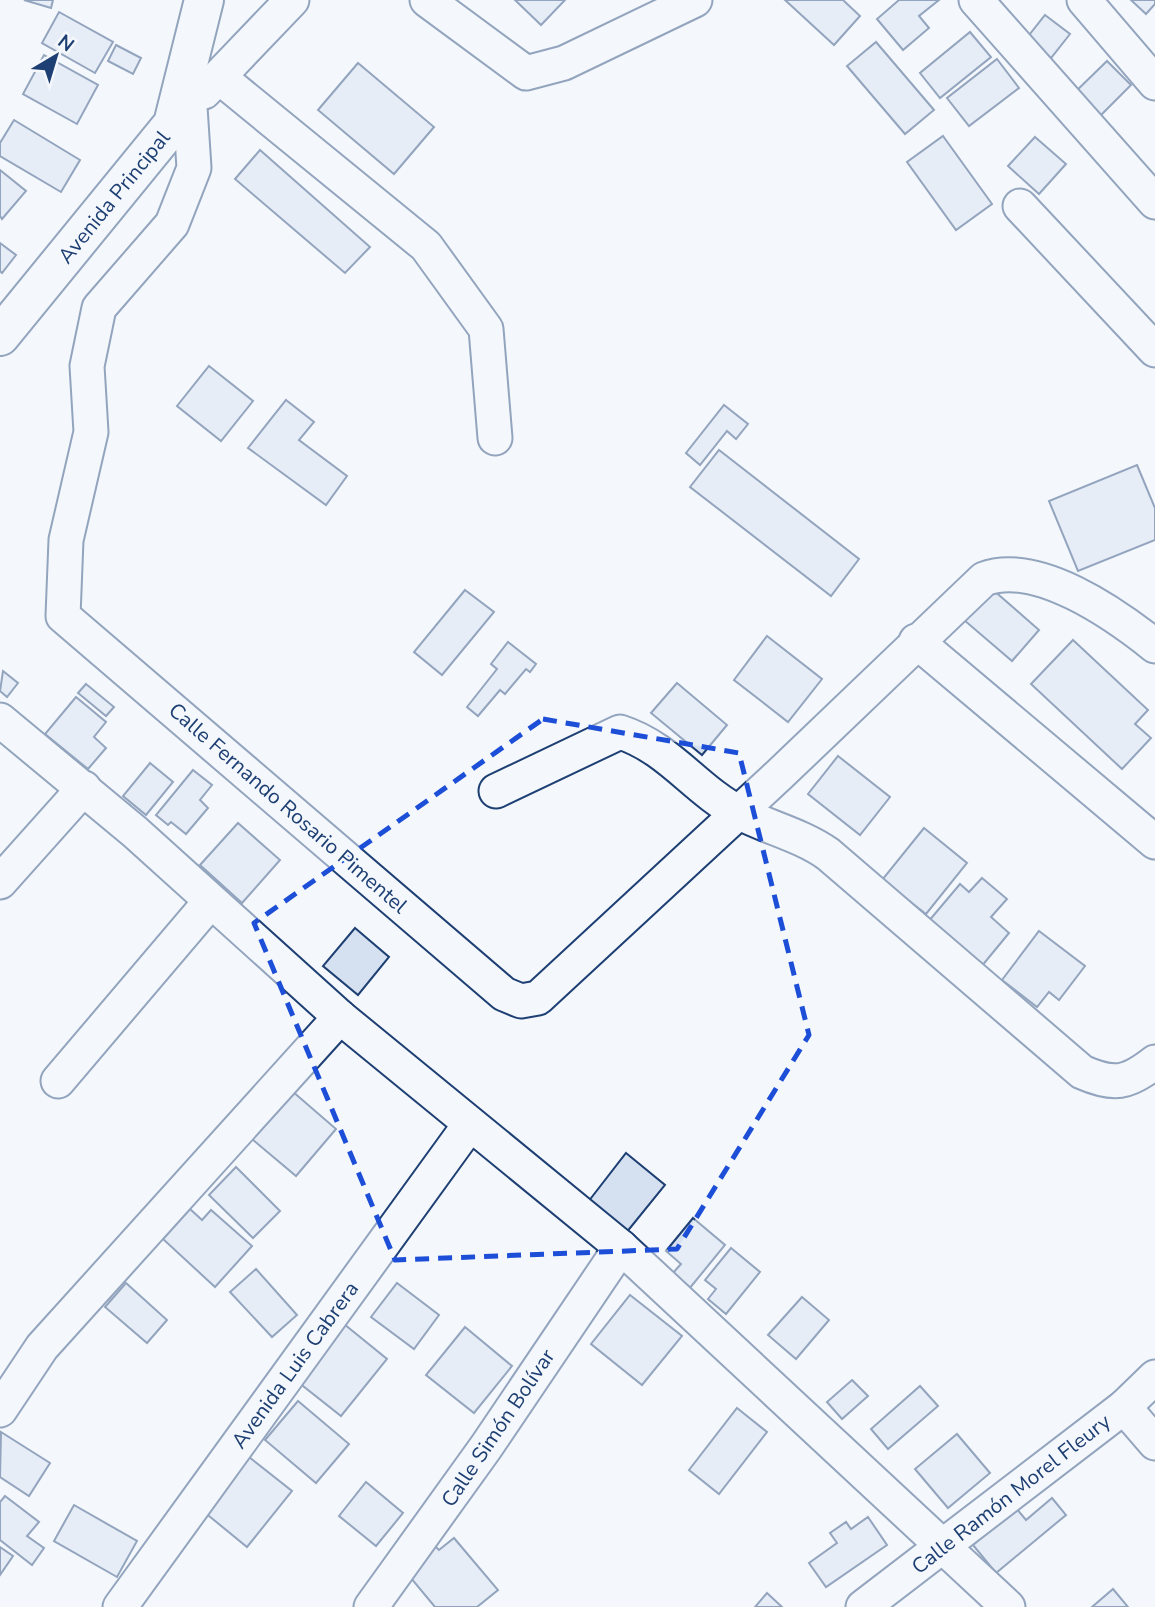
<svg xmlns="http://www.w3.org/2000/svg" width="1155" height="1607" font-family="'Nunito Sans',sans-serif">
  <rect width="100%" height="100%" fill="#f4f7fb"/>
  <g fill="#d5e0f0" stroke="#1d3f73" stroke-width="2">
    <polygon points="24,0 53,0 51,8"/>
    <polygon points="515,0 565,0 541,25"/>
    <polygon points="785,0 843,0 860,16 834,45"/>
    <polygon points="899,0 939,0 919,16 929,28 903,50 877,19"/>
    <polygon points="1131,0 1155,0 1155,4 1146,14"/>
    <polygon points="59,12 113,42 95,73 42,43"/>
    <polygon points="1045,15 1070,34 1051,58 1026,39"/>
    <polygon points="970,32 991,57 940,98 920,73"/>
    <polygon points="876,42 934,110 905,134 847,66"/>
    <polygon points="116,45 141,58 133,74 108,61"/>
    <polygon points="44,55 98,85 77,124 23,94"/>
    <polygon points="997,59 1019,88 969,126 947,98"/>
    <polygon points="1107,61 1131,85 1093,123 1068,99"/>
    <polygon points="358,63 434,127 394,174 318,110"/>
    <polygon points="14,120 80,160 61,192 0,156 0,143"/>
    <polygon points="943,136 992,204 956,230 907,162"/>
    <polygon points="1035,137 1066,164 1039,194 1008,166"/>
    <polygon points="260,150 370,247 345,273 235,179"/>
    <polygon points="0,170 26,191 2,219 0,216"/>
    <polygon points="0,243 16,255 2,273 0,271"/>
    <polygon points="209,366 253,401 221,441 177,406"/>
    <polygon points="286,400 314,422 299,440 347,476 326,505 248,448"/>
    <polygon points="724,405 748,424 736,439 727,431 700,465 686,453"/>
    <polygon points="719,450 859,559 831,596 690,487"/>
    <polygon points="1137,465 1155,508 1155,540 1078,571 1049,501"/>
    <polygon points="992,589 1039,630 1012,661 964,620"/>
    <polygon points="465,590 494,612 442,675 414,652"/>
    <polygon points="767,636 822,679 788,722 734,680"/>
    <polygon points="1073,640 1148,710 1135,724 1151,738 1122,769 1031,684"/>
    <polygon points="508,642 536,664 530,672 526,669 505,694 500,690 478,716 467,707 497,669 491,664"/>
    <polygon points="3,671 18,683 7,697 0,691"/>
    <polygon points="677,683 727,725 702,755 651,713"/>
    <polygon points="86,684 114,707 106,716 78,693"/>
    <polygon points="76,697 106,722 94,737 106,748 88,769 45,734"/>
    <polygon points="838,756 890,797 860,835 808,794"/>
    <polygon points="150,763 173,782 146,815 123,796"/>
    <polygon points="193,770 212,785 200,800 208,808 186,834 171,822 168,825 156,815"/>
    <polygon points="238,823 280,860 242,903 200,865"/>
    <polygon points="924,828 967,863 926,914 882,880"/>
    <polygon points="982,878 1007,899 991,917 1009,933 981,967 928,922 960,884 969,892"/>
    <polygon points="355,928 389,957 358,995 323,966"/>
    <polygon points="1039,931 1085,966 1059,1000 1049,992 1037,1007 1002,980"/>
    <polygon points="292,1091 336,1129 296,1176 252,1139"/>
    <polygon points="626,1153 665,1185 626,1233 588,1202"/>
    <polygon points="236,1167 280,1211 253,1238 209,1195"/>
    <polygon points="190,1209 202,1220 211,1210 252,1246 215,1287 163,1239"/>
    <polygon points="693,1218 725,1245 689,1289 672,1274 681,1264 666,1251"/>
    <polygon points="731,1248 760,1272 726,1314 708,1299 716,1289 705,1280"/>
    <polygon points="256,1269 297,1315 272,1337 230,1292"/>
    <polygon points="126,1283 167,1320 147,1343 105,1307"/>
    <polygon points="397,1283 439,1315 414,1349 371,1317"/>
    <polygon points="630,1295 682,1336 642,1385 591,1344"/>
    <polygon points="802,1297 829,1320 796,1359 768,1335"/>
    <polygon points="344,1324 387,1359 341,1416 298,1382"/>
    <polygon points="465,1327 512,1366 474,1413 426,1375"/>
    <polygon points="852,1380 868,1396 842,1419 827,1402"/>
    <polygon points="920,1386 938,1406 888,1449 871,1429"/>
    <polygon points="298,1401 349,1444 316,1483 265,1440"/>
    <polygon points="737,1408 767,1432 719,1494 689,1470"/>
    <polygon points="1,1432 50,1463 29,1496 0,1477"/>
    <polygon points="957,1434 990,1473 948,1508 915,1469"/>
    <polygon points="249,1457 292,1491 247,1547 198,1507"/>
    <polygon points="366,1482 403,1513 376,1546 339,1516"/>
    <polygon points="5,1496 39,1522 27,1536 44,1548 32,1565 0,1540 0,1502"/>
    <polygon points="1052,1498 1066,1515 996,1573 973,1545 1016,1508 1026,1520"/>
    <polygon points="74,1505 137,1541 117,1577 54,1541"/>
    <polygon points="868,1517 887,1545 826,1587 809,1563 837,1543 830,1533 846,1522 851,1529"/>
    <polygon points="454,1538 498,1590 477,1607 435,1607 405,1571 435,1546 439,1550"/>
    <polygon points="0,1547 13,1556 0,1575"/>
    <polygon points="1113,1589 1128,1607 1092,1607"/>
    <polygon points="767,1593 782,1607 755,1607"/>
  </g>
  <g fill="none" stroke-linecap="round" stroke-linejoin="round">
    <g stroke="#1d3f73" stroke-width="37">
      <g id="minor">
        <polyline points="427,0 526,73 564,63 695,0"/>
        <polyline points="976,0 1155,202"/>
        <polyline points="1084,0 1155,83"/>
        <polyline points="219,77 426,246 486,329 495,438"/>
        <polyline points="204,92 292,0"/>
        <path d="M190,107L194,168L172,224L99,308L87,366L91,432L66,540L63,616L504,994L521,1001L538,998L779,775L984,579C1037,559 1115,614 1155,646"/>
        <polyline points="1020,206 1155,350"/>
        <polyline points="916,641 1155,842"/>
        <polyline points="0,720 135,832 340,1017 621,1247 1008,1607"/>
        <path d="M496,791L620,732C670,748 696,791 740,813C769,828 801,835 828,854L1082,1072C1114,1086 1127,1084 1155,1062"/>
        <polyline points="0,882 84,788"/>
        <polyline points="58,1081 210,902"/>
        <polyline points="1124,1407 1155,1443"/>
        <polyline points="0,1410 42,1347 340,1017"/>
        <polyline points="120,1607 470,1124"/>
        <polyline points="371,1607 486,1447 621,1247"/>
        <polyline points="863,1607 1124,1407 1155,1377"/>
      </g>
    </g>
    <g stroke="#1d3f73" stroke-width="42">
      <polyline id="major" points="0,336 173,124 204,0"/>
    </g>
    <use href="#minor" stroke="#f4f7fb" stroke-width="33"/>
    <use href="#major" stroke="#f4f7fb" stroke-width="38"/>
  </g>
  <path d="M0 0H1155V1607H0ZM543,719L739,753L809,1035L677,1249L395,1260L254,923Z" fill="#f4f7fb" fill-opacity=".55" fill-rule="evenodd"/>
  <path fill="none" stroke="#1d4ed8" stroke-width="5" stroke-dasharray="14 9" stroke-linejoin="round" d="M543,719L739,753L809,1035L677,1249L395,1260L254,923Z"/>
  <g text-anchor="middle" stroke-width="5" stroke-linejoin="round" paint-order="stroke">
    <g font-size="21" fill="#1d3f73" stroke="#f4f7fb">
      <text transform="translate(114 197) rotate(-51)" y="7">Avenida Principal</text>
      <text transform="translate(288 808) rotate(41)" y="7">Calle Fernando Rosario Pimentel</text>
      <text transform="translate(295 1365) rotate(-54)" y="7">Avenida Luis Cabrera</text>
      <text transform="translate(498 1428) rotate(-56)" y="7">Calle Simón Bolívar</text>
      <text transform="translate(1011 1494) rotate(-38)" y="7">Calle Ramón Morel Fleury</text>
    </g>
  </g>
  <g transform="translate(56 56) rotate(38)" stroke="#f4f7fb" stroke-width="5" paint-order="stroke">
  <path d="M0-5L12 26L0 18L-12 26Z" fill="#1d3f73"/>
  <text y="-10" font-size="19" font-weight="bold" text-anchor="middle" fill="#1d3f73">N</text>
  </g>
</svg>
